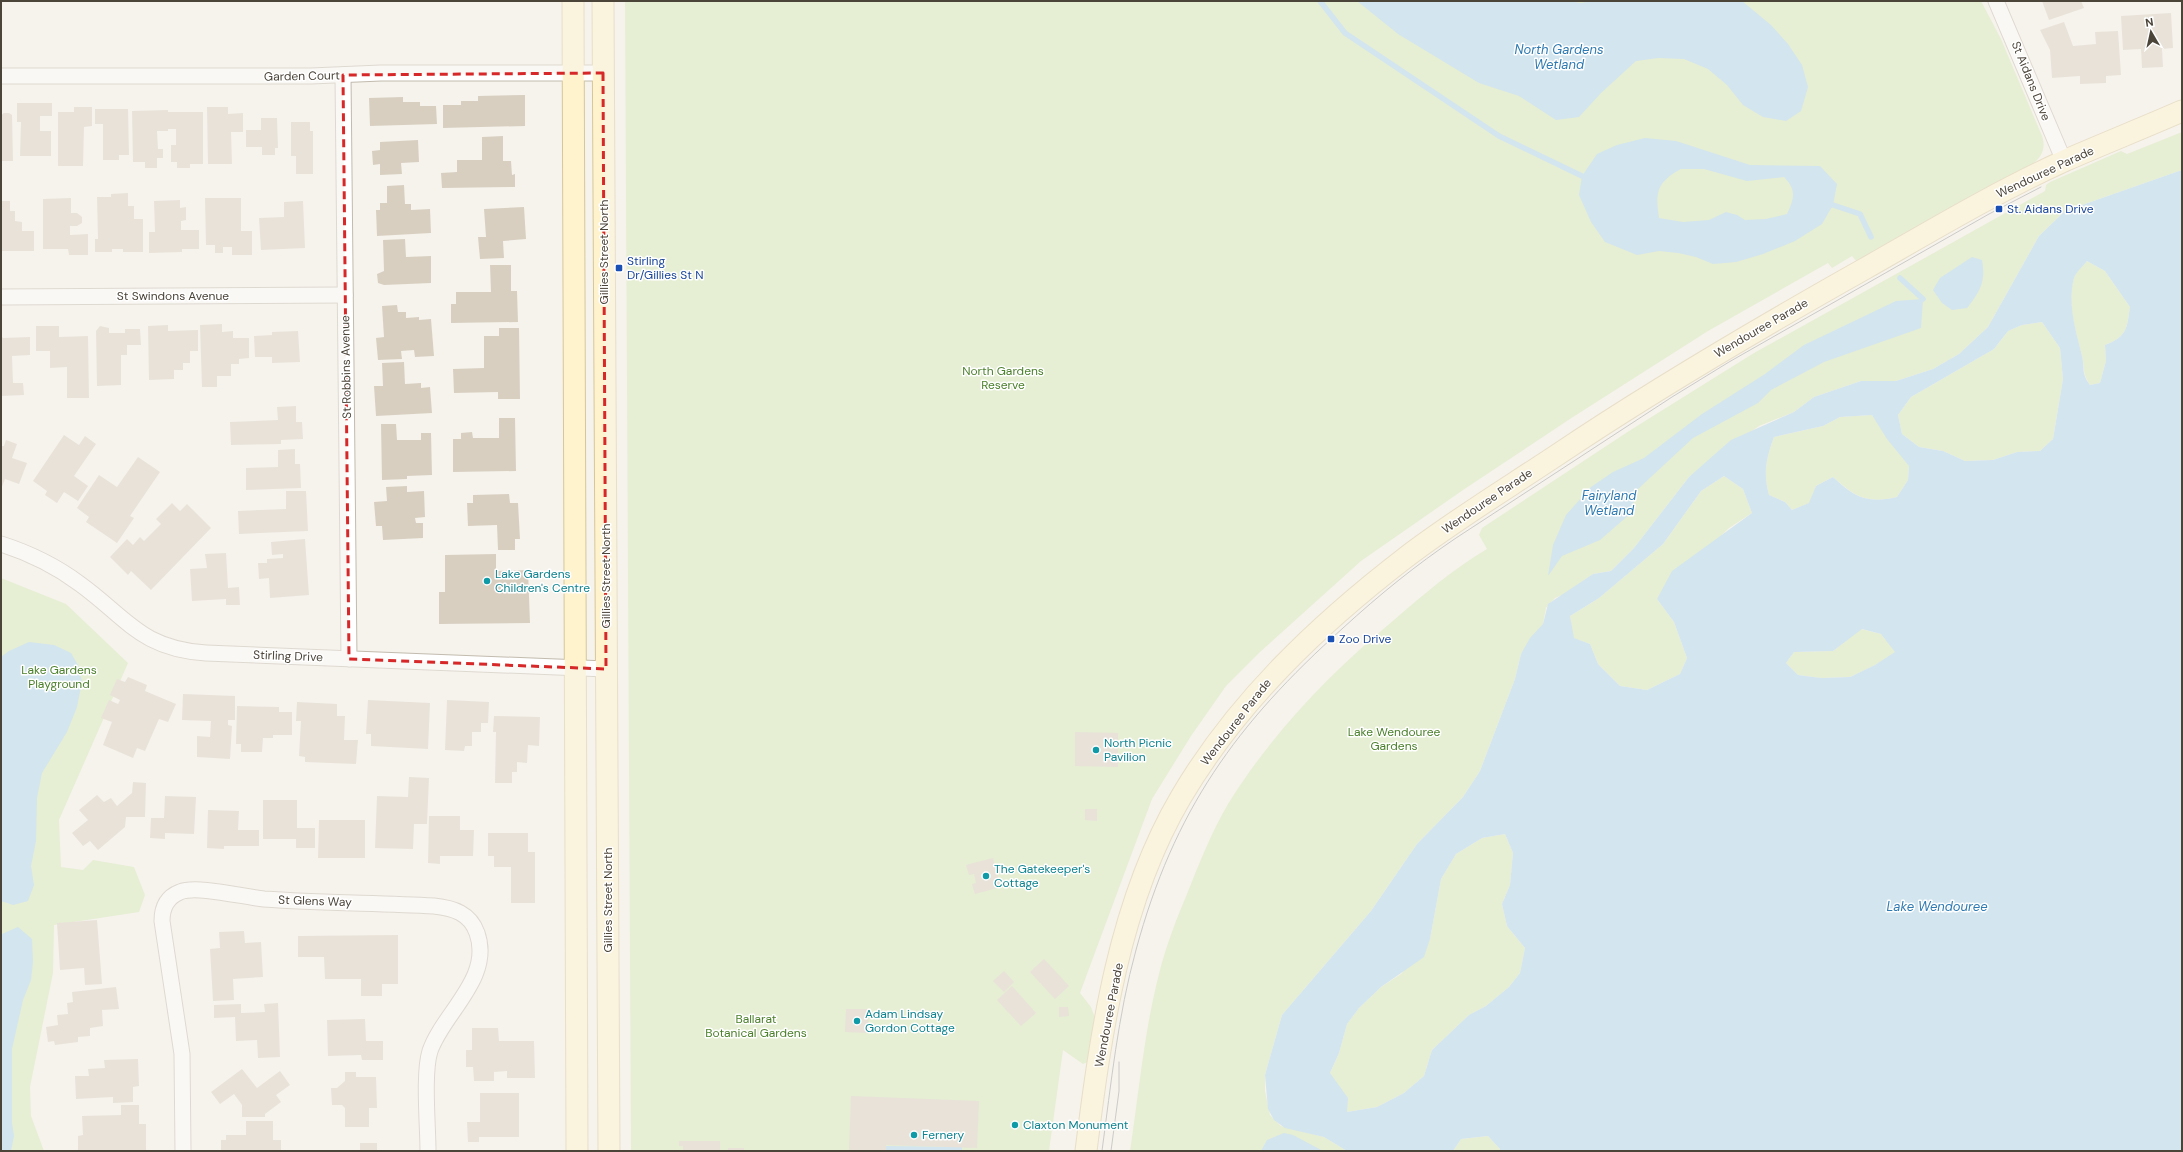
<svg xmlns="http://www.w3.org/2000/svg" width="2183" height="1152" font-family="'DM Sans',sans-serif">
  <rect width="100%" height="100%" fill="#f6f3ec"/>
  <g fill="#d2eab5">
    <path d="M625,1H1981L2001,39L2042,136C2047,150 2040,160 2028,167L1857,262L1852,256L1832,268L1828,263L1708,331L1573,417L1463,490L1361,561L1260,652L1226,686L1191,736L1152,799L1080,993L1091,1007L1095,1018L1088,1062L1083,1064L1063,1050L1049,1151H631Z"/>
    <path d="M2182,132V170L2065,211L2039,236L1988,327L1959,354L1933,369L1896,381H1861L1814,397L1794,412L1759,426L1689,477L1634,548L1611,571L1593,574L1563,595L1555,598L1546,608L1543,624L1521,654L1515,679L1480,771L1463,797L1417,844L1371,911L1282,1015L1265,1075V1091L1270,1115L1281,1126L1324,1137L1347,1151H1130C1139,1092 1144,1032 1159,974C1166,946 1176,920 1187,894C1199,864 1211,833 1228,804C1272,733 1330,673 1394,620C1424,594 1453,569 1487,549L1479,535L1482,528L1629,431L1754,353L2045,191L2046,185L2050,182L2121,151L2127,154Z"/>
    <path d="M2087,261L2105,271L2130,307C2127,328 2127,337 2105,345L2106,361L2100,383L2090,385C2082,373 2085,369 2082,356C2076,331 2066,303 2074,278C2076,271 2083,266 2087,261Z"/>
    <polygon points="2042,322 2060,348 2063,379 2053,439 2040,451 2017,452 1993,460 1965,461 1943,451 1919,447 1902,434 1898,415 1911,397 1994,349 2008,331 2022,325"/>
    <path d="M1872,415L1909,466L1908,480L1897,497C1867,504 1855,497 1833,477L1816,486L1810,503L1792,510L1785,502L1769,495C1763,473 1766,459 1774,437L1823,426L1840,417Z"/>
    <polygon points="1724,476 1743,489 1752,513 1729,528 1657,599 1674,622 1687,658 1680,674 1647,690 1620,686 1598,664 1590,644 1573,638 1570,616 1599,598 1663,544 1701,491"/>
    <polygon points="1,578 66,604 128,663 59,820 61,867 83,870 93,860 134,867 145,895 139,912 54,925 53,973 30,1087 31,1116 44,1151 1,1151"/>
    <polygon points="1861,629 1881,634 1896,652 1875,665 1850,677 1821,678 1798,675 1786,663 1794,652 1833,651"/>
    <polygon points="1505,834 1513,853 1510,885 1502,904 1507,926 1525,948 1520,973 1509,987 1486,1006 1469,1015 1432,1050 1424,1076 1404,1093 1377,1107 1347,1112 1330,1073 1339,1053 1347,1024 1359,1008 1381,987 1401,974 1430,939 1441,879 1456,854 1482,838"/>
    <polygon points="1488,1136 1500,1149 1500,1151 1453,1151 1461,1139"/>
  </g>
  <g fill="#a9d4f2" fill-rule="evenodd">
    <polygon points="1357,1 1568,1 1581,3 1592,1 1742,1 1771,25 1788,44 1802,65 1808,87 1801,111 1786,121 1763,117 1743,105 1727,85 1708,69 1684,59 1658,58 1636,61 1601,93 1579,117 1556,120 1519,96 1479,83 1398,34"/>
    <path d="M1645,138L1676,141L1750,165L1820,166L1837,184L1833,205L1822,224L1795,241L1763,254L1736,262L1713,264L1696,257L1678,253L1659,251L1637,255L1605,242L1591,222L1579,195L1582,176L1597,154L1617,145ZM1681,169H1704L1747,181L1784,177C1797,190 1794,199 1787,214L1766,219L1745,220L1737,215L1726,212L1709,220L1683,222L1659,218C1655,192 1657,182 1681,169Z"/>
    <path d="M2182,170V1151H1500V1149L1488,1136L1461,1139L1453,1151H1347L1324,1137L1285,1128L1274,1120L1268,1109L1265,1075L1282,1015L1371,911L1417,844L1463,797L1480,771L1515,679L1521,654L1530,638L1543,624L1548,604L1593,574L1611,571L1634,548L1689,477L1731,440L1794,412L1814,397L1861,381H1896L1933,369L1959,354L1988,327L2039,236L2065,211ZM2087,261L2105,271L2130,307C2127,328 2127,337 2105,345L2106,361L2100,383L2090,385C2081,373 2085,369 2082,356C2076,331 2067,304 2074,278C2076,272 2083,266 2087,261ZM2042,322L2060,348L2063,379L2053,439L2040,451L2017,452L1993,460L1965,461L1943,451L1919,447L1902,434L1898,415L1911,397L1994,349L2008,331L2022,325ZM1872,415L1887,439L1909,466L1908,480L1897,497C1867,504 1854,497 1833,477L1816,486L1809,503L1792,510L1785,502L1769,495C1763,473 1766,459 1774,437L1823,426L1840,417ZM1724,476L1743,489L1752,513L1672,571L1657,599L1674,622L1687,658L1680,674L1647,690L1620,686L1598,664L1590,644L1574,638L1570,616L1599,598L1663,544L1701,491ZM1862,629L1881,634L1895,652L1875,665L1850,677L1821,678L1798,675L1786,663L1794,652L1833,651ZM1505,834L1513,853L1510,885L1502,904L1507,926L1525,948L1520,973L1509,987L1486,1006L1469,1015L1432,1050L1424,1076L1404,1093L1377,1107L1347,1112L1348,1098L1330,1073L1339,1053L1347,1024L1359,1008L1381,987L1424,957L1430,939L1441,879L1456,854L1482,838Z"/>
    <path d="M1972,257L1982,260C1986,282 1980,291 1967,308L1952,310L1942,303L1933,290L1940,278Z"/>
    <polygon points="1923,299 1921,328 1824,362 1771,390 1758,403 1693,438 1638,489 1630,514 1600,540 1562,556 1548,576 1553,545 1566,515 1591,487 1613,472 1644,458 1702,414 1765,374 1804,345 1896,301"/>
    <polygon points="29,642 54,645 71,653 78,665 82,682 77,707 67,732 42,773 37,798 36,841 31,866 34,885 28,901 13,905 1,901 1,657 9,651"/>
    <polygon points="18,927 32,939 33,962 31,980 23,1000 12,1049 12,1123 14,1136 11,1151 1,1151 1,937 2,934"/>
    <polygon points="1284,1133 1293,1135 1323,1151 1261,1151 1267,1140"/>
    <polygon points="886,1146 962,1147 962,1151 886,1151"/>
  </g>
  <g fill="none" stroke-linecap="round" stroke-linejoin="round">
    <g stroke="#a9d4f2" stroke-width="5.5">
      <polyline points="1320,1 1345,33 1499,136 1582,176"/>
      <polyline points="1833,205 1860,214 1871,237"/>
      <polyline points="1900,278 1923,299"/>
    </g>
  </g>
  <g fill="#d8cfc1">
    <polygon points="2042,1 2081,1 2084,8 2049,20"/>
    <polygon points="2171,13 2173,48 2162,49 2163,67 2142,68 2141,49 2123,50 2121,16"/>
    <polygon points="2064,22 2073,46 2096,44 2095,32 2118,31 2121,75 2106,76 2106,83 2080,84 2080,76 2052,78 2050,50 2040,30"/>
    <polygon points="525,95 525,126 443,128 443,105 461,105 461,101 478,101 478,96"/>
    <polygon points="403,97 403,102 420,102 420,106 436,106 437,124 370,126 369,98"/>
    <polygon points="17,103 52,103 52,116 40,116 40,131 51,131 51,156 20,156 21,122 17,122"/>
    <polygon points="74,107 92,107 92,126 84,127 83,166 58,166 58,112 74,112"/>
    <polygon points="207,107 228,107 228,114 243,113 243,132 231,132 232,164 208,164"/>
    <polygon points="95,109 128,109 129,155 119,155 119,160 103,160 103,124 95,124"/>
    <polygon points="168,110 168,131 157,131 158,149 163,149 163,158 157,158 157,168 145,168 145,162 133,162 132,111"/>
    <polygon points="168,112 203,112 203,164 190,164 190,168 177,168 177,162 171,162 171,145 176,145 176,129 168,129"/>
    <polygon points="4,113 9,113 12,115 13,161 1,161 1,115"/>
    <polygon points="261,118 277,118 278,148 275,148 275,155 262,155 262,147 246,147 246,130 261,130"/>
    <polygon points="291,122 310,122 310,131 313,131 313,174 296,174 296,156 291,156"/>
    <polygon points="503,136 503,161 511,161 512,175 515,174 515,187 442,188 441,173 457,172 457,160 482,160 482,137"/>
    <polygon points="418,140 419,162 401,163 402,174 380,175 380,164 373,165 372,151 380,150 380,142"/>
    <polygon points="404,185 405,204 411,204 411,210 430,209 431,233 377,236 376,210 380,210 380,203 387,203 387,186"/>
    <polygon points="128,193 128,206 134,206 134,219 143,219 143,252 123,252 123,249 112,249 112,252 95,252 95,239 98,239 97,197 111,197 111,194"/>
    <polygon points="71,198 71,213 77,213 82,217 82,223 77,226 70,226 70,235 88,234 88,255 69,255 68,249 43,249 43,199"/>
    <polygon points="205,198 241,198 241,231 252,231 252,255 232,255 232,247 223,247 223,253 215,253 215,245 206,245"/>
    <polygon points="180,200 180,208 186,207 186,220 181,221 181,230 199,230 199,249 182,249 182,252 149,253 149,232 155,232 154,201"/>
    <polygon points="1,201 10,201 10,211 15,211 15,221 22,222 22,231 34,231 34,251 1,251"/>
    <polygon points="303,201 305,248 261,250 259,218 284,217 284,202"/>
    <polygon points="524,207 526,239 503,241 504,258 480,259 478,237 486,237 484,209"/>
    <polygon points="405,239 406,257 431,256 431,283 384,285 378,283 377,274 384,271 383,240"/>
    <polygon points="490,265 511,265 511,291 517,291 518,322 451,323 451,304 456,304 456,292 491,292"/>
    <polygon points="397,305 398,312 406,312 406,318 419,317 419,320 431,319 434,356 415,357 414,350 401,351 402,359 378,360 376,338 384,337 382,306"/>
    <polygon points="222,324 222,332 233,331 233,338 249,338 249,358 239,359 239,364 231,364 231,376 217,376 217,387 202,387 200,325"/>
    <polygon points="168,325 168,331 198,330 198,351 190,351 190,363 183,363 183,370 174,370 174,379 149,380 148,326"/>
    <polygon points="36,326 59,326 59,337 88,336 89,398 67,398 67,367 50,368 50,351 36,351"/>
    <polygon points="100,326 109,328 109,333 125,333 125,329 140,329 141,345 127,345 127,355 121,355 121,385 97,386 96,331"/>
    <polygon points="499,328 519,328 520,399 498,399 498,392 454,393 453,369 484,368 484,336 499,336"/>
    <polygon points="298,331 300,362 272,363 272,357 255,357 254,336 272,335 272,332"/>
    <polygon points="1,336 3,338 30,337 30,355 12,356 13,383 23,383 24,395 1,396"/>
    <polygon points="404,362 405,384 421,383 421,388 430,387 432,413 376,416 374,386 383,386 382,363"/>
    <polygon points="296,406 296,422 302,422 303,439 281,440 281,444 231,445 230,422 278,420 277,407"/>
    <polygon points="499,418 515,418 516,471 453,472 453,439 461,439 461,433 472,432 473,438 499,438"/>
    <polygon points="381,424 396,424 397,440 421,440 421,433 431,433 432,475 407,476 407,479 382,480"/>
    <polygon points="64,435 79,445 85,436 96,444 74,476 88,486 78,501 64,492 57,503 45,495 47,491 33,481"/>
    <polygon points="6,440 17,444 12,458 27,463 19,484 5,479 1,489 1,446 4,446"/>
    <polygon points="295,449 295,464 300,464 301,488 246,490 246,468 278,467 278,450"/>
    <polygon points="138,457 160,472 130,516 134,518 117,543 86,522 89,517 77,508 99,475 117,487"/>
    <polygon points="407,486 407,492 424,491 425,517 415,518 416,523 423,523 423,538 383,540 382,526 376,526 374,502 387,501 386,487"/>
    <polygon points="286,491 306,491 308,531 239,534 238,511 286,509"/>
    <polygon points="509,494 510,503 518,503 520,539 515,539 515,550 498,550 497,525 468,526 467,503 473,503 473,495"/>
    <polygon points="172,503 180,511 187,504 211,528 151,590 131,571 128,575 110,557 127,539 133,545 140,537 144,541 161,524 156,519"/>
    <polygon points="305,539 309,595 270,598 269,578 259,579 258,563 267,563 267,559 283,558 283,554 272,555 271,542"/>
    <polygon points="226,553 228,588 239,587 240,605 226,605 226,599 192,601 190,569 207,568 205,554"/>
    <polygon points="496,554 496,571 528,570 530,623 439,624 439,592 445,592 445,555"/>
    <polygon points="128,677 147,685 145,691 176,704 168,722 159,719 145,751 137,748 133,758 103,745 112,722 101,718 109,700 118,704 120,700 110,695 117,679 125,682"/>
    <polygon points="183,694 235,696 235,720 228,720 228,725 232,726 230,759 197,757 197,736 210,737 211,721 182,720"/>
    <polygon points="368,700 430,703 428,749 371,746 371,734 366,734"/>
    <polygon points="447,700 489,702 488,723 481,723 481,732 472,732 472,746 465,746 464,751 445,750"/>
    <polygon points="297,702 337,704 337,716 345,716 344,740 358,740 356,764 305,762 305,757 299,756 301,721 296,721"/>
    <polygon points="237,706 279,707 279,712 292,712 292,735 273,735 273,738 263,738 262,752 241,752 241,744 236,744"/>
    <polygon points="494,716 540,717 539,746 528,745 527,763 517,762 517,772 512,772 512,783 495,783 496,732 493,732"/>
    <polygon points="1075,732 1118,733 1118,767 1075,766"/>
    <polygon points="409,777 429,778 427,824 414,824 413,849 375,848 377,796 408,797"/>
    <polygon points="133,782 146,783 145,817 126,817 125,827 98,850 90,841 83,846 72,833 88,820 79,810 97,795 104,802 111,798 117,806 132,793"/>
    <polygon points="165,796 196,797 194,834 165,833 165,839 150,838 151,818 164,818"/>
    <polygon points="263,800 297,800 297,828 315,828 315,848 296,848 296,839 263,839"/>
    <polygon points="1085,809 1097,809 1097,821 1085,820"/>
    <polygon points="208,810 239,811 238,830 259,830 259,846 224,846 224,849 207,848"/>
    <polygon points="429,816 460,816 460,830 474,830 473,856 440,856 440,864 428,863"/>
    <polygon points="319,820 365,820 365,858 318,858"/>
    <polygon points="488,833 528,833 528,852 535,852 535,903 511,903 511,867 494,867 494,856 488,856"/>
    <polygon points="993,858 1001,887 975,894 972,884 976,883 974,874 969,875 966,865"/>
    <polygon points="97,920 102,984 85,985 84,968 60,970 57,923"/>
    <polygon points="244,931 245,943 261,942 263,977 233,979 234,1000 213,1001 210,949 220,948 219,932"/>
    <polygon points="398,935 398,984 382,984 382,996 361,996 361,979 325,979 324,957 298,957 298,936"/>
    <polygon points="1044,959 1069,986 1055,999 1030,972"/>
    <polygon points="1004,971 1014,982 1004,992 993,981"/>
    <polygon points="1012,986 1036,1013 1021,1026 997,1000"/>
    <polygon points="116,987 119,1009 102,1010 103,1026 90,1028 90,1036 78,1037 78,1042 55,1045 54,1041 48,1042 46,1027 58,1025 57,1015 68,1014 67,1003 73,1002 72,992"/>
    <polygon points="278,1003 280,1057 258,1058 257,1040 236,1041 235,1017 214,1018 214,1005 241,1004 241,1013 265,1012 264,1004"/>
    <polygon points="1059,1007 1068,1007 1069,1016 1059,1017"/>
    <polygon points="846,1009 869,1009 868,1033 845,1032"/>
    <polygon points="365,1019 366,1041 383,1041 383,1060 362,1060 361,1055 328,1056 327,1020"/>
    <polygon points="472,1028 498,1028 499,1041 534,1041 535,1078 507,1078 507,1071 494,1072 494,1081 474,1081 473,1067 466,1067 466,1050 472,1050"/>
    <polygon points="138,1059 139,1086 133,1087 133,1102 113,1103 113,1097 76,1099 75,1076 89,1076 88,1069 105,1068 104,1060"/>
    <polygon points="242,1069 257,1088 280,1071 290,1085 276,1095 281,1102 265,1114 265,1117 242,1117 242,1105 234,1094 220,1104 211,1092"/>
    <polygon points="345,1072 356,1072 356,1077 376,1077 377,1108 369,1108 369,1127 345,1127 345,1108 342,1105 332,1105 331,1088 337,1088 345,1081"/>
    <polygon points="480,1093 519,1093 519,1137 479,1137 479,1142 468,1142 467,1122 480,1122"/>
    <polygon points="851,1096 979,1101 977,1148 886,1145 886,1151 849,1151"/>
    <polygon points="121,1105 139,1105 139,1124 146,1124 146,1151 78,1151 78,1136 83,1135 82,1116 121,1115"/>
    <polygon points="246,1121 273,1121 273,1140 281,1140 281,1151 221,1151 221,1140 226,1140 226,1135 246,1135"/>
    <polygon points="679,1141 720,1141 720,1151 683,1151 683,1146 679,1146"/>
    <rect x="360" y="1143" width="17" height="8"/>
    <rect x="728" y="1148" width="16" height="3"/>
  </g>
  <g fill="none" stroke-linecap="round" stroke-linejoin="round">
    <g stroke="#c2bbae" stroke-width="17">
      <g id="street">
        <polyline points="1996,1 2064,161"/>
        <polyline points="343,75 349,659"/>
        <polyline points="1,76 311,76 381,73 603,73"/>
        <polyline points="1,297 345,295"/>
        <path d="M1,544C29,553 56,566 80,584C127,618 141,649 206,653L606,669"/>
        <path d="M183,1151L182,1054L162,921C162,908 167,897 180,892C197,885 243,897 264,899C320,903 377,903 434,906C453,908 470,913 477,933C493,978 443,1013 430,1051C423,1073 428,1126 428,1151"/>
      </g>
    </g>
    <g stroke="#d6c79b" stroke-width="23">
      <g id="secondary">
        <polyline points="573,1 577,1151"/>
        <polyline points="603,1 609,1151"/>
        <path d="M1086,1151C1101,1031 1119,902 1181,797C1237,702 1318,625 1405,558C1453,521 1506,489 1557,455C1658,387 1761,327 1866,268C1931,231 1996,192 2064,161C2103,144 2143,128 2182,111"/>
      </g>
    </g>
    <use href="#street" stroke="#fff" stroke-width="15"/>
    <use href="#secondary" stroke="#fff3cd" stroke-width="21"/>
    <g stroke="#9a9a9a" stroke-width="1">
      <path d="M1102,1151C1111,1084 1118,1015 1136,950C1174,810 1236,724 1343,628C1379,595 1416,565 1456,538L1672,397L1729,362L1989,214L2041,187"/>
      <polyline points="1111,1151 1119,1091 1119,1062"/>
    </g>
  </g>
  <path d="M0 0H2183V1152H0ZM603,73L606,669L349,659L343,75Z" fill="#f6f3ec" fill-opacity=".55" fill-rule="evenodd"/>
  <path fill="none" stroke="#d62828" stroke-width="3" stroke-dasharray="8 5" stroke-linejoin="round" d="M603,73L606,669L349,659L343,75Z"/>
  <g fill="#1a4fb4" stroke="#fff" stroke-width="1.5">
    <rect x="1995" y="205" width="8" height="8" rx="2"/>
    <rect x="615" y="264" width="8" height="8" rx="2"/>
    <rect x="1327" y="635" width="8" height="8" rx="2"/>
  </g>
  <g fill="#0f9aa8" stroke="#fff" stroke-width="1.5">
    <circle cx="487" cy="581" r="4"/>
    <circle cx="1096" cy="750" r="4"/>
    <circle cx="986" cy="876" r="4"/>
    <circle cx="857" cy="1021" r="4"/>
    <circle cx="1015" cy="1125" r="4"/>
    <circle cx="914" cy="1135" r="4"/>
  </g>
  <g text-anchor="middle" stroke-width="3" stroke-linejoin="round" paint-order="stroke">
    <g font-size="12" fill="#4b4439" stroke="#fff">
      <text transform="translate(302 76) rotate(-1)" y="4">Garden Court</text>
      <text transform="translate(2031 81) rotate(68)" y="4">St Aidans Drive</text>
      <text transform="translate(2045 172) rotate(-25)" y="4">Wendouree Parade</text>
      <text transform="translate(604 252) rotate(-90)" y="4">Gillies Street North</text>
      <text x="173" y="300">St Swindons Avenue</text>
      <text transform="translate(1761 328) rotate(-30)" y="4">Wendouree Parade</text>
      <text transform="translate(346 367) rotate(-91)" y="4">St Robbins Avenue</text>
      <text transform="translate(1487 501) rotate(-34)" y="4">Wendouree Parade</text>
      <text transform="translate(606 576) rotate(-90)" y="4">Gillies Street North</text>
      <text transform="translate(288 656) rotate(2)" y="4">Stirling Drive</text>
      <text transform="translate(1236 722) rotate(-52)" y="4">Wendouree Parade</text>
      <text transform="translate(608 900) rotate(-90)" y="4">Gillies Street North</text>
      <text transform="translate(315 901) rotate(2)" y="4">St Glens Way</text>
      <text transform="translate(1109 1015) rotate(-79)" y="4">Wendouree Parade</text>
    </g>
    <g font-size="12" fill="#164399" stroke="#fff" text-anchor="start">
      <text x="2007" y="213">St. Aidans Drive</text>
      <text x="627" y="265">Stirling<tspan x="627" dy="14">Dr/Gillies St N</tspan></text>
      <text x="1339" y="643">Zoo Drive</text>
    </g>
    <g font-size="12" fill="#4a7f2a" stroke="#fff">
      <text x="1003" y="375">North Gardens<tspan x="1003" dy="14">Reserve</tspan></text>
      <text x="59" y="674">Lake Gardens<tspan x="59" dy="14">Playground</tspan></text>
      <text x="1394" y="736">Lake Wendouree<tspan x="1394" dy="14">Gardens</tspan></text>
      <text x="756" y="1023">Ballarat<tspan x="756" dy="14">Botanical Gardens</tspan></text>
    </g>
    <g font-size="12" fill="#0d838f" stroke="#fff" text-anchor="start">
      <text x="495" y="578">Lake Gardens<tspan x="495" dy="14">Children's Centre</tspan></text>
      <text x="1104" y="747">North Picnic<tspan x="1104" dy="14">Pavilion</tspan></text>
      <text x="994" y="873">The Gatekeeper's<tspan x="994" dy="14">Cottage</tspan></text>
      <text x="865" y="1018">Adam Lindsay<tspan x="865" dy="14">Gordon Cottage</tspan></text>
      <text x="1023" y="1129">Claxton Monument</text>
      <text x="922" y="1139">Fernery</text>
    </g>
    <g font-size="13" font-style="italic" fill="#2e7ab2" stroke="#fff">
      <text x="1559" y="54">North Gardens<tspan x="1559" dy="15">Wetland</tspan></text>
      <text x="1609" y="500">Fairyland<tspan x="1609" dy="15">Wetland</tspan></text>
      <text x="1937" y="911">Lake Wendouree</text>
    </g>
  </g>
  <rect width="2183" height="1152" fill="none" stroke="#4b4439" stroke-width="4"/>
  <g transform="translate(2151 32) rotate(351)" stroke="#ffffff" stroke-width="3" paint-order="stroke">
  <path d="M0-3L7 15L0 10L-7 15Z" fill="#4b4439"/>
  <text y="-6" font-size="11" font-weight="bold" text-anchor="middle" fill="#4b4439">N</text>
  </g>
</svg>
